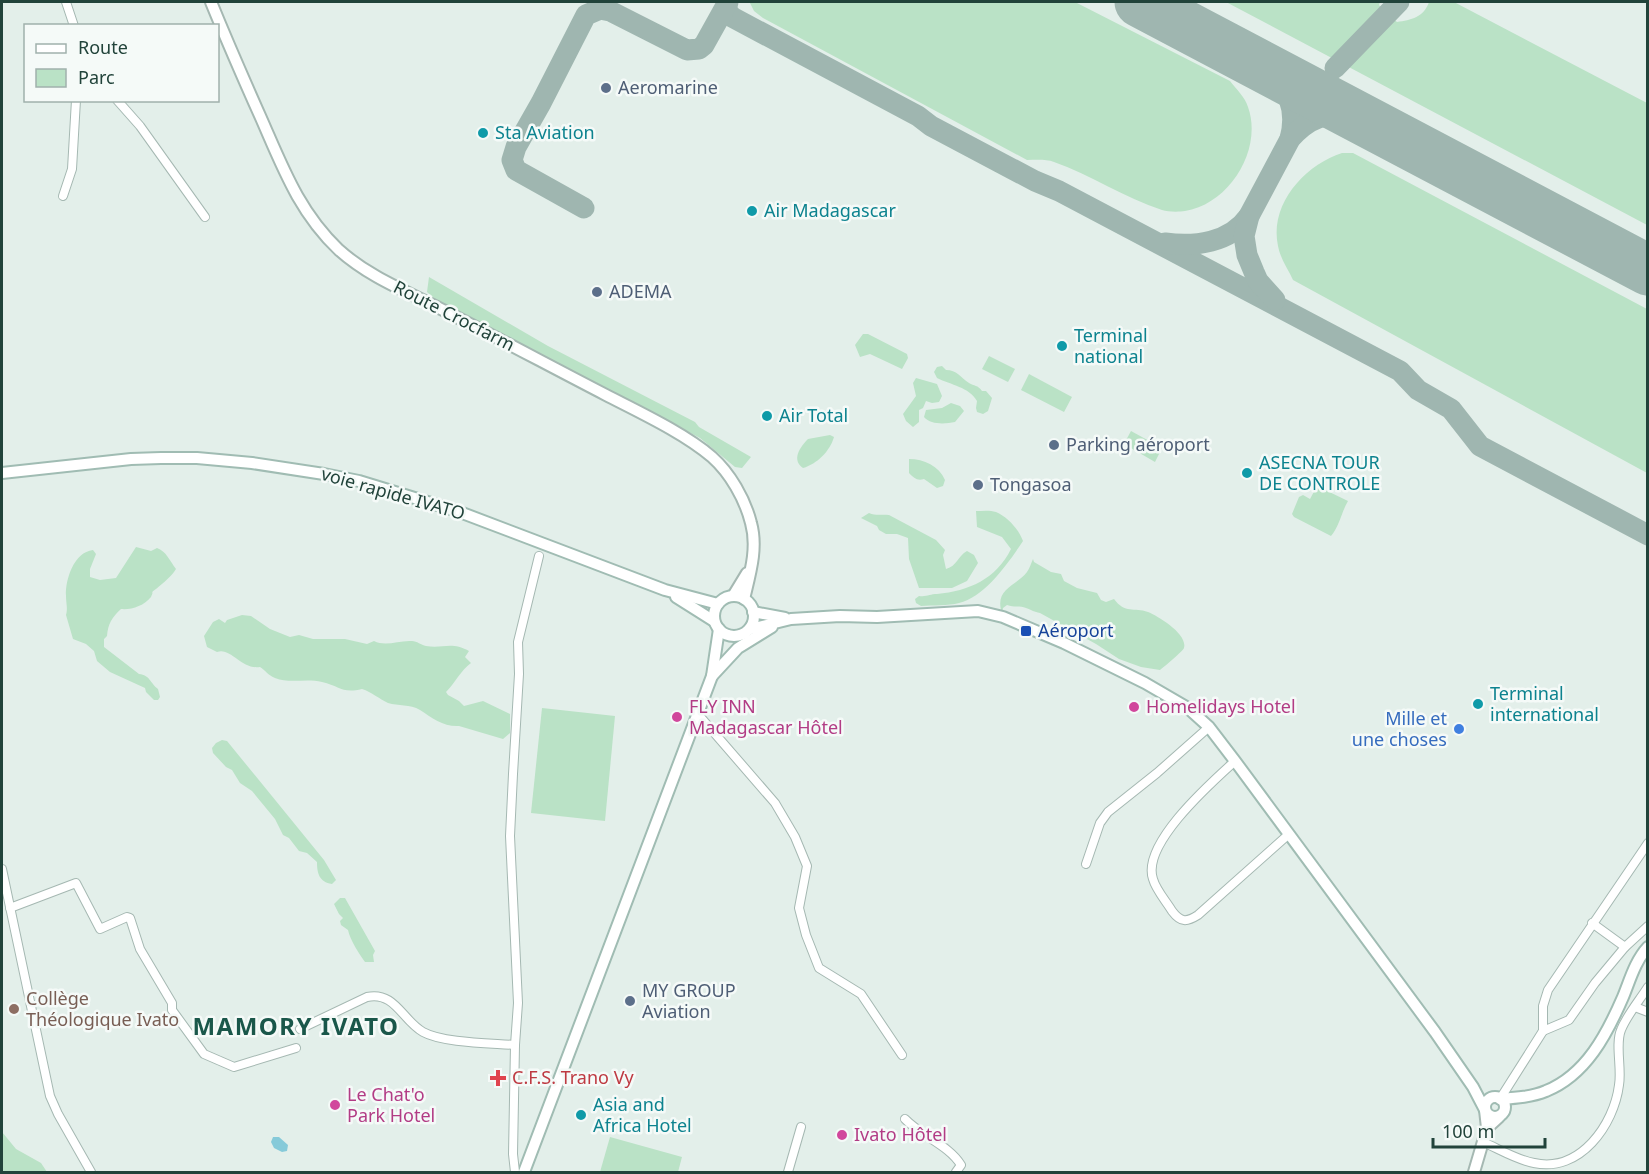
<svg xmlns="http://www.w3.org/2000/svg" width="1649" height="1174" font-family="'Noto Sans',sans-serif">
  <rect width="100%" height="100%" fill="#e3efea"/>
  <g fill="#bae2c6">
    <path d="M1226,2H1380L1379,5L1387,14L1397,22C1411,20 1424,17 1429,2H1454L1647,103V225Z"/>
    <path d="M750,3L1075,2L1230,81C1236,89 1245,97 1248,107C1263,149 1230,204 1185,211C1179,212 1168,212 1162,210C1125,198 1091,175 1054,162C1046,159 1036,160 1027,160L763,18L754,11Z"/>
    <path d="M1342,153H1353L1647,309V473L1293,280C1288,269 1280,258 1278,246C1269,204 1305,165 1342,153Z"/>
    <polygon points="429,277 548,346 695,422 699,427 751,457 742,468 735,467 700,438 437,301 427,292"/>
    <polygon points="863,334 868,334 907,354 908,358 902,369 870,354 860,357 855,345"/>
    <polygon points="989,356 1015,369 1008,382 982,369"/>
    <path d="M942,366L946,370C957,370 960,377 969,383C974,386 978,385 982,391H986L992,398L988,411L983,414L977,412L976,408L977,401C969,387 951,385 937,378L934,372L937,367Z"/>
    <polygon points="1029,374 1072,397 1064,412 1021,390"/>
    <polygon points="916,378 937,384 942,396 939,402 932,403 926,401 923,408 919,410 919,422 913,427 906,421 903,414 916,396 913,383"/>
    <path d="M951,403L960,406L964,411L955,422C945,424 931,425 924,417L926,410L942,408Z"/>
    <polygon points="1131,431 1162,448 1155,462 1124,444"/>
    <path d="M830,435L834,437C830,451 817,464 803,468C791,460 800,447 808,439Z"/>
    <path d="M909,459C924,459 939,466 945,480L943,486L937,488L924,479C917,481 914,478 909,473Z"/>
    <path d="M1317,486L1348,501C1341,513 1340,525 1331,536L1294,517L1292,514L1299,497L1303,495L1310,499Z"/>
    <path d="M976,511C982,511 990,510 996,512C1008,517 1019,530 1023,541C1009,562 985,597 959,603C948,606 933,605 921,606L916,603L915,599L919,596C927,597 930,594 937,594C969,591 996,579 1011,549L1002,537L977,527Z"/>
    <path d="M869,513C876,516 881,514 889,515L936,540L945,550L943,555L946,569C957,566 958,556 967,551L974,555L978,563L967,581L952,588H919L909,559L908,538L897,534H886L879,530L877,526L861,518Z"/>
    <path d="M136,547L151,551L157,548C166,551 170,561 176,569C171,577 163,583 156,589C149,594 155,590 151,597C144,606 131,610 121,609C112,617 108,624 107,636L104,639V647L139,674C150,675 150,683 158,689L160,697L158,700H154L146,692L145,688L110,672L97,661L94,651L86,644L73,639L66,615C68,609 66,603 66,596C65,580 74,552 93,550L96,554L90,569V577L100,580L116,578Z"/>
    <path d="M1033,559L1034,562L1051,572L1061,574L1064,581L1077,588L1097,593L1101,600L1106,602L1114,599C1125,614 1134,607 1148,612C1158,616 1188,634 1184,648C1183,651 1164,667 1160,670L1141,667L1119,659L1096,644L1040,613C1034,612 1032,610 1026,608C1020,605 1014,608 1007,605L1003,608L1002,613C994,589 1015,587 1027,572C1030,568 1031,563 1033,559Z"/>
    <path d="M242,615L251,616L270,629L290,637L299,635L313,639H345L367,644L374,641C386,647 399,640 412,641C417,641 421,645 426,646C443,649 451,641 469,651L465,657L471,663C461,670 455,683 446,692L448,695L459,701L464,706L483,701L510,714V733L503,739L459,726C444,727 432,718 420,710C410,704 398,706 388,703C379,699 372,692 362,689C342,694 340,686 322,682C306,678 290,684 275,678C269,676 265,670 260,667C241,670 231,647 217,652L207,647L204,636L213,622L219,619L225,623L227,620Z"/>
    <polygon points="542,708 615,716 605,821 531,813"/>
    <path d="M222,740L227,741L324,860L336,880L332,884C319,882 317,873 317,862L307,853L299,851L289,838L283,835L275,819L252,791L240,783L232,770L226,767L213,753L212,748L216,743Z"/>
    <path d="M340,898H345L375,951L373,955L374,962H365C360,955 350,940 348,930L341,925L340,921L343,918L339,914L334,904Z"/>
    <polygon points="2,1132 16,1149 41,1163 47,1172 2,1172"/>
    <polygon points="610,1137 682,1157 678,1172 600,1172"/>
  </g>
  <polygon fill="#86cad9" points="273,1137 279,1137 288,1145 287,1151 282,1152 274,1148 271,1142"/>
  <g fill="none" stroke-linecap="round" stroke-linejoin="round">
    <g stroke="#9fb6b0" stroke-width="21">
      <polyline points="727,3 727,11 732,17 918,116 931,126 1035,181 1059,191 1400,371 1418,390 1451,409 1480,446 1648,535"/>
      <path d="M1265,68C1288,87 1298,109 1290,139"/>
      <polyline points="1335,68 1399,2"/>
      <polyline points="584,208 516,170 512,160 516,147 541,103 586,15 600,9 610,11 687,50 699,49 704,45 728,2"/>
      <path d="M1165,243C1195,247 1230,243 1249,216"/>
      <path d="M1275,300L1258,281L1254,272L1247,255L1244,236L1249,216L1290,139C1308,118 1327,111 1355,116"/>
    </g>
    <polyline stroke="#9fb6b0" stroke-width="51" points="1140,2 1648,270"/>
    <g stroke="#a5b8b2" stroke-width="10">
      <g id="minor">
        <polyline points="66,2 74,26"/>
        <polyline points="117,100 140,126 205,217"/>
        <polyline points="63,196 72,169 76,100"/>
        <polyline points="697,713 775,803 795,837 807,866 799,908 806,935 819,968 861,994 902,1055"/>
        <path d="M1235,761C1212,782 1141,844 1153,879C1156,890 1166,901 1172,911C1181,923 1187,922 1198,915L1289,834"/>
        <polyline points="1086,864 1100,823 1108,812 1157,773 1209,727"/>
        <polyline points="2,869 50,1096 58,1114 91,1172"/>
        <polyline points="10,908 76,883 100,929 127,917 130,918 140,949 172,1003 172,1010 204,1054 234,1067 296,1048"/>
        <polyline points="1592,923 1625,947 1648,926"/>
        <polyline points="1635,1007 1648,1012"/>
        <path d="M300,1029L367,997C395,991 402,1020 423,1032C443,1043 490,1043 515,1045"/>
        <polyline points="1543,1031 1569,1020 1595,983 1625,947"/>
        <polyline points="1500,1099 1543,1031 1543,1006 1548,990 1648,843"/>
        <path d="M905,1119C921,1136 949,1145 961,1165L956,1172"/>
        <path d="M1483,1142C1499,1149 1517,1160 1534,1163C1580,1173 1614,1125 1619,1085C1622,1069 1615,1044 1621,1030C1627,1015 1639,1001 1648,987"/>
        <polyline points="515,1172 513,1154 515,1045 518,1003 510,836 513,774 519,674 518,642 539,556"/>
        <polyline points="788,1172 801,1127"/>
      </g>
    </g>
    <g stroke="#a5b8b2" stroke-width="14">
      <g id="tertiary">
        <path d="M211,2C227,41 244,80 261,118C283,168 299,212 339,250C368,276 403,290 437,307C494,336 550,366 606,395C639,412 684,433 712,457C730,473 745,499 751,523C758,548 750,574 744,599"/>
        <polyline points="733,596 747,573"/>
        <polyline points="1487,1128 1499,1117"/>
        <polyline points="1474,1172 1487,1128 1485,1110"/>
      </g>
    </g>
    <g stroke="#a0bcb3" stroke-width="14">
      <g id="secondary">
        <polyline points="2,473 131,459 161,458 197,458 252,463 324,474 359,481 457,511 665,590 718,604"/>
        <circle cx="734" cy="616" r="20"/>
        <polyline points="676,597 714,621"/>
        <polyline points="753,612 785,618"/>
        <polyline points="750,629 791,619 840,616 877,617 978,611 1003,617 1064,643 1145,683 1188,708 1209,727 1235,761 1435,1032 1473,1087 1485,1110"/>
        <polyline points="712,676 738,648 772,627"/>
        <circle cx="1495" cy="1107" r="10"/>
        <path d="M1500,1099C1515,1098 1532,1097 1546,1091C1586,1075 1607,1034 1623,997C1630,980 1635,961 1648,947"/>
        <polyline points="524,1172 712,676 719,629"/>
      </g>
    </g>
    <use href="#minor" stroke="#fff" stroke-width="8"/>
    <use href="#tertiary" stroke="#fff" stroke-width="10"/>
    <use href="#secondary" stroke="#fff" stroke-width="10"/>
  </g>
  <g fill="#5c6f8a" stroke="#f5faf8" stroke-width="2">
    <circle cx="606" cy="88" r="6"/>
    <circle cx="597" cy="292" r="6"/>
    <circle cx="1054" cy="445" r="6"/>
    <circle cx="978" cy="485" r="6"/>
    <circle cx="630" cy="1001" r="6"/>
  </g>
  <g fill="#0f9aa8" stroke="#f5faf8" stroke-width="2">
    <circle cx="483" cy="133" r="6"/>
    <circle cx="752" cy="211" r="6"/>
    <circle cx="1062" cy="346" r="6"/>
    <circle cx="767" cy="416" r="6"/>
    <circle cx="1247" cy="473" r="6"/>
    <circle cx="1478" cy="704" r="6"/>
    <circle cx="581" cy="1115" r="6"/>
  </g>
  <rect fill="#1a4fb4" stroke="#f5faf8" stroke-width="2" x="1020" y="625" width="12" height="12" rx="3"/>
  <g fill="#d1479c" stroke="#f5faf8" stroke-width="2">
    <circle cx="1134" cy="707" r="6"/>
    <circle cx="677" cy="717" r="6"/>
    <circle cx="335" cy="1105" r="6"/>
    <circle cx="842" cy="1135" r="6"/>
  </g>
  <circle fill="#3f7fe0" stroke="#f5faf8" stroke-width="2" cx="1459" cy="729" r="6"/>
  <circle fill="#8d6e63" stroke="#f5faf8" stroke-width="2" cx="14" cy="1009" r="6"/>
  <path fill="#e0444e" stroke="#f5faf8" stroke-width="2" d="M495 1069h6v6h6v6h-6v6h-6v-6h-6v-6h6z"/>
  <g text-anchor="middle" stroke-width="5" stroke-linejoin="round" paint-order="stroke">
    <g font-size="18" fill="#4e5e75" stroke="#f5faf8" text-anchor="start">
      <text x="618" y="94">Aeromarine</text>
      <text x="609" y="298">ADEMA</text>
      <text x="1066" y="451">Parking aéroport</text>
      <text x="990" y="491">Tongasoa</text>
      <text x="642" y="997">MY GROUP<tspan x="642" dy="21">Aviation</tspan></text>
    </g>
    <g font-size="18" fill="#0d838f" stroke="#f5faf8" text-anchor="start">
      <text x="495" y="139">Sta Aviation</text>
      <text x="764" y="217">Air Madagascar</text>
      <text x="1074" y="342">Terminal<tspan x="1074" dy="21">national</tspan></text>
      <text x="779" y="422">Air Total</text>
      <text x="1259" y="469">ASECNA TOUR<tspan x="1259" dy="21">DE CONTROLE</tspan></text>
      <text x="1490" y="700">Terminal<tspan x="1490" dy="21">international</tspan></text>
      <text x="593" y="1111">Asia and<tspan x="593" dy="21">Africa Hotel</tspan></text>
    </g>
    <g font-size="18" fill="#21433a" stroke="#f5faf8">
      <text transform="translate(454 316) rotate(27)" y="6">Route Crocfarm</text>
      <text transform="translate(393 494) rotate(16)" y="6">voie rapide IVATO</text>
    </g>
    <g font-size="18" fill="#164399" stroke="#f5faf8" text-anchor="start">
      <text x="1038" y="637">Aéroport</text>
    </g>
    <g font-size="18" fill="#b23c85" stroke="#f5faf8" text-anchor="start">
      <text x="689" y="713">FLY INN<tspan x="689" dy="21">Madagascar Hôtel</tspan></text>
      <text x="1146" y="713">Homelidays Hotel</text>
      <text x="347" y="1101">Le Chat'o<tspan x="347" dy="21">Park Hotel</tspan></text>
      <text x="854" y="1141">Ivato Hôtel</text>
    </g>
    <g font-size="18" fill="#366cbe" stroke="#f5faf8" text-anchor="end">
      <text x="1447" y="725">Mille et<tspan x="1447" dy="21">une choses</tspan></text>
    </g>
    <g font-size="18" fill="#785e54" stroke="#f5faf8" text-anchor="start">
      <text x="26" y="1005">Collège<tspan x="26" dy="21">Théologique Ivato</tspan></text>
    </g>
    <g font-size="18" fill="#be3a42" stroke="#f5faf8" text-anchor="start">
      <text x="512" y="1084">C.F.S. Trano Vy</text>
    </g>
    <g font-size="24" font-weight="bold" letter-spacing="1.5" fill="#1a574a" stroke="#f5faf8">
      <text x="296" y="1035">MAMORY IVATO</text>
    </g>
  </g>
  <rect width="1649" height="1174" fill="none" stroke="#21433a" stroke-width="6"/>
  <rect x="24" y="24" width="195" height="78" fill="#f5faf8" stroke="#a0b1ac" stroke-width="1.5"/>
  <rect x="36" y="44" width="30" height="9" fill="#ffffff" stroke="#a0b1ac" stroke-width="1.5"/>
  <text x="78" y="54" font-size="18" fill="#21433a">Route</text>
  <rect x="36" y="69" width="30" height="18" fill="#bae2c6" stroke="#a0b1ac" stroke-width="1.5"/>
  <text x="78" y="84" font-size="18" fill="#21433a">Parc</text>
  <path d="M1433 1138v9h112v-9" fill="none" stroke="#21433a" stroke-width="3"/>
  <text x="1442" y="1138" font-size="18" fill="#21433a" stroke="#f5faf8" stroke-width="4.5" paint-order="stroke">100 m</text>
</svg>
